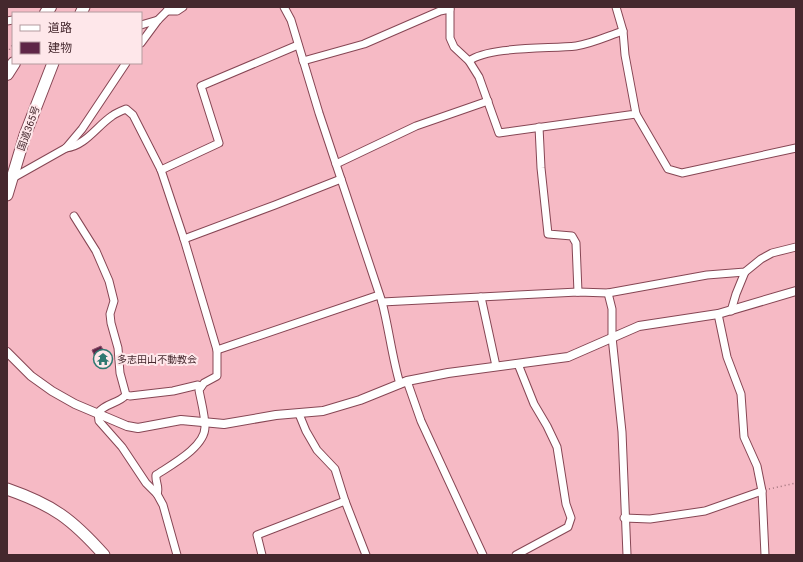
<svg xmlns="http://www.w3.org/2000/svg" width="803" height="562" font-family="Roboto,'Noto Sans JP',sans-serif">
  <rect width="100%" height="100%" fill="#f6bac5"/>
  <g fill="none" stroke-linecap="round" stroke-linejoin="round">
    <g stroke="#864654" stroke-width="9">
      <g id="minor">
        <path d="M284,7L291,20L319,113L382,302C389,329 392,357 400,384"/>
        <polyline points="450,7 450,38 454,47 469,61 479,77 499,133 636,114 625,55 623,31 616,7"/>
        <polyline points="167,11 177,11 183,7"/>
        <polyline points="7,21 13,20"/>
        <polyline points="141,25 158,20"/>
        <polyline points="141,43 158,20 171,7"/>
        <polyline points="303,61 364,44 440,11 450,9"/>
        <path d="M469,61C489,46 550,49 576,46C591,44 608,36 623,31"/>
        <polyline points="636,114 668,169 682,173 796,148"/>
        <polyline points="539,127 541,168 548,234 572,236 576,243 578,292"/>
        <path d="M66,148C85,146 97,126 112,116C116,113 121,111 126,109L133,115L161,170L184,239L217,350V376L204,383L199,390C201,401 205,415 205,427C205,447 171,465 156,475C155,482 160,487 157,494"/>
        <polyline points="336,164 416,126 488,101"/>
        <polyline points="161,170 219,143 201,86 298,45"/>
        <polyline points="11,179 66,148 82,129 126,63"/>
        <polyline points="74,216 96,251 109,281 114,301 110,314 111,323 118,348 120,373 126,395 130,396 173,391 198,385 201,387"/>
        <polyline points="184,239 275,205 341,179"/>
        <polyline points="608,293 612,309 612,337 622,432 627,555"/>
        <polyline points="481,297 496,366"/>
        <polyline points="382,302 578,292 608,293 707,275 745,272 761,259 772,253 796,247"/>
        <polyline points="731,311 736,294 745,272"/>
        <polyline points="718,314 727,357 741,394 744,437 757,466 762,491 765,555"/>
        <polyline points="217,350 379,295"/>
        <polyline points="407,381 421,421 483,555"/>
        <path d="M126,395C118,404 105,403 98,413L99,421L122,447L146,483L157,494L163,505L177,555"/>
        <polyline points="299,414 306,431 317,450 335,469 345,501 366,555"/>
        <polyline points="624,518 650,519 705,511 762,491"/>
        <polyline points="262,555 257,535 345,501"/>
        <polyline points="516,555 568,527 571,518 566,504 557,447 547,426 534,404 518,364"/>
      </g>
    </g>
    <g stroke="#864654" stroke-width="10">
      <polyline id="tertiary" points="7,352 31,376 52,391 75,404 127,426 138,428 181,420 224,424 276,415 323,411 360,400 407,381 448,373 568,357 639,326 718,314 796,291"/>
    </g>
    <g stroke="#864654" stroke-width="13">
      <g id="trunk">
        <polyline points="81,13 84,7"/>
        <polyline points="7,195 25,135 53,63"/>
        <path d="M7,489C53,505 72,519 104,555"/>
      </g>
    </g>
    <g stroke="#864654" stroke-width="14">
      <g id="motorway">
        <polyline points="46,13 50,7"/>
        <polyline points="7,74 14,63"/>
      </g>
    </g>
    <g stroke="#9d7079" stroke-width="1.5" stroke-dasharray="1 3" stroke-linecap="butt">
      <polyline points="7,53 13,44"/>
      <polyline points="769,489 796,483"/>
    </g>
    <use href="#minor" stroke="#fff" stroke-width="7"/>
    <use href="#tertiary" stroke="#fff" stroke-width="8"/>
    <use href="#trunk" stroke="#fff" stroke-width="11"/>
    <use href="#motorway" stroke="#fff" stroke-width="12"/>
  </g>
  <polygon fill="#aa7086" points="104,350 110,364 101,368 98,364"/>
  <polygon fill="#8c526d" points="101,346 104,350 110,364 107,360"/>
  <polygon fill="#5f2647" stroke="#8c526d" points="101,346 107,360 98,364 92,350"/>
  <defs>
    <g id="temple-ring" transform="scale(1)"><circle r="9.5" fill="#fee7ea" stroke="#307871" stroke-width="1.5"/><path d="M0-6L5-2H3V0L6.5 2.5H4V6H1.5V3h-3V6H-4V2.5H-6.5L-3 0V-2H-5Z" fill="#307871"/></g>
  </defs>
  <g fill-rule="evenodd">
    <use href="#temple-ring" x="103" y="359"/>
  </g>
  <g text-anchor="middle" stroke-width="4" stroke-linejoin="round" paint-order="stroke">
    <g font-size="10" fill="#45282e" stroke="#fee7ea">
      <text transform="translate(28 128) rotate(-70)" y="4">国道365号</text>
    </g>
    <g font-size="10" fill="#45282e" stroke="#fee7ea" text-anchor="start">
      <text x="117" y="363">多志田山不動教会</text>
    </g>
  </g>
  <rect width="803" height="562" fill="none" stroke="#45282e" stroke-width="16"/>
  <rect x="12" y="12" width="130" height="52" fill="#fee7ea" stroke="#b49b9f"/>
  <rect x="20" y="25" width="20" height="6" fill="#ffffff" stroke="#b49b9f"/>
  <text x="48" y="32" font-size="12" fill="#45282e">道路</text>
  <rect x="20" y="42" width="20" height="12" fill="#5f2647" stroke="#b49b9f"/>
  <text x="48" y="52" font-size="12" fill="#45282e">建物</text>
</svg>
